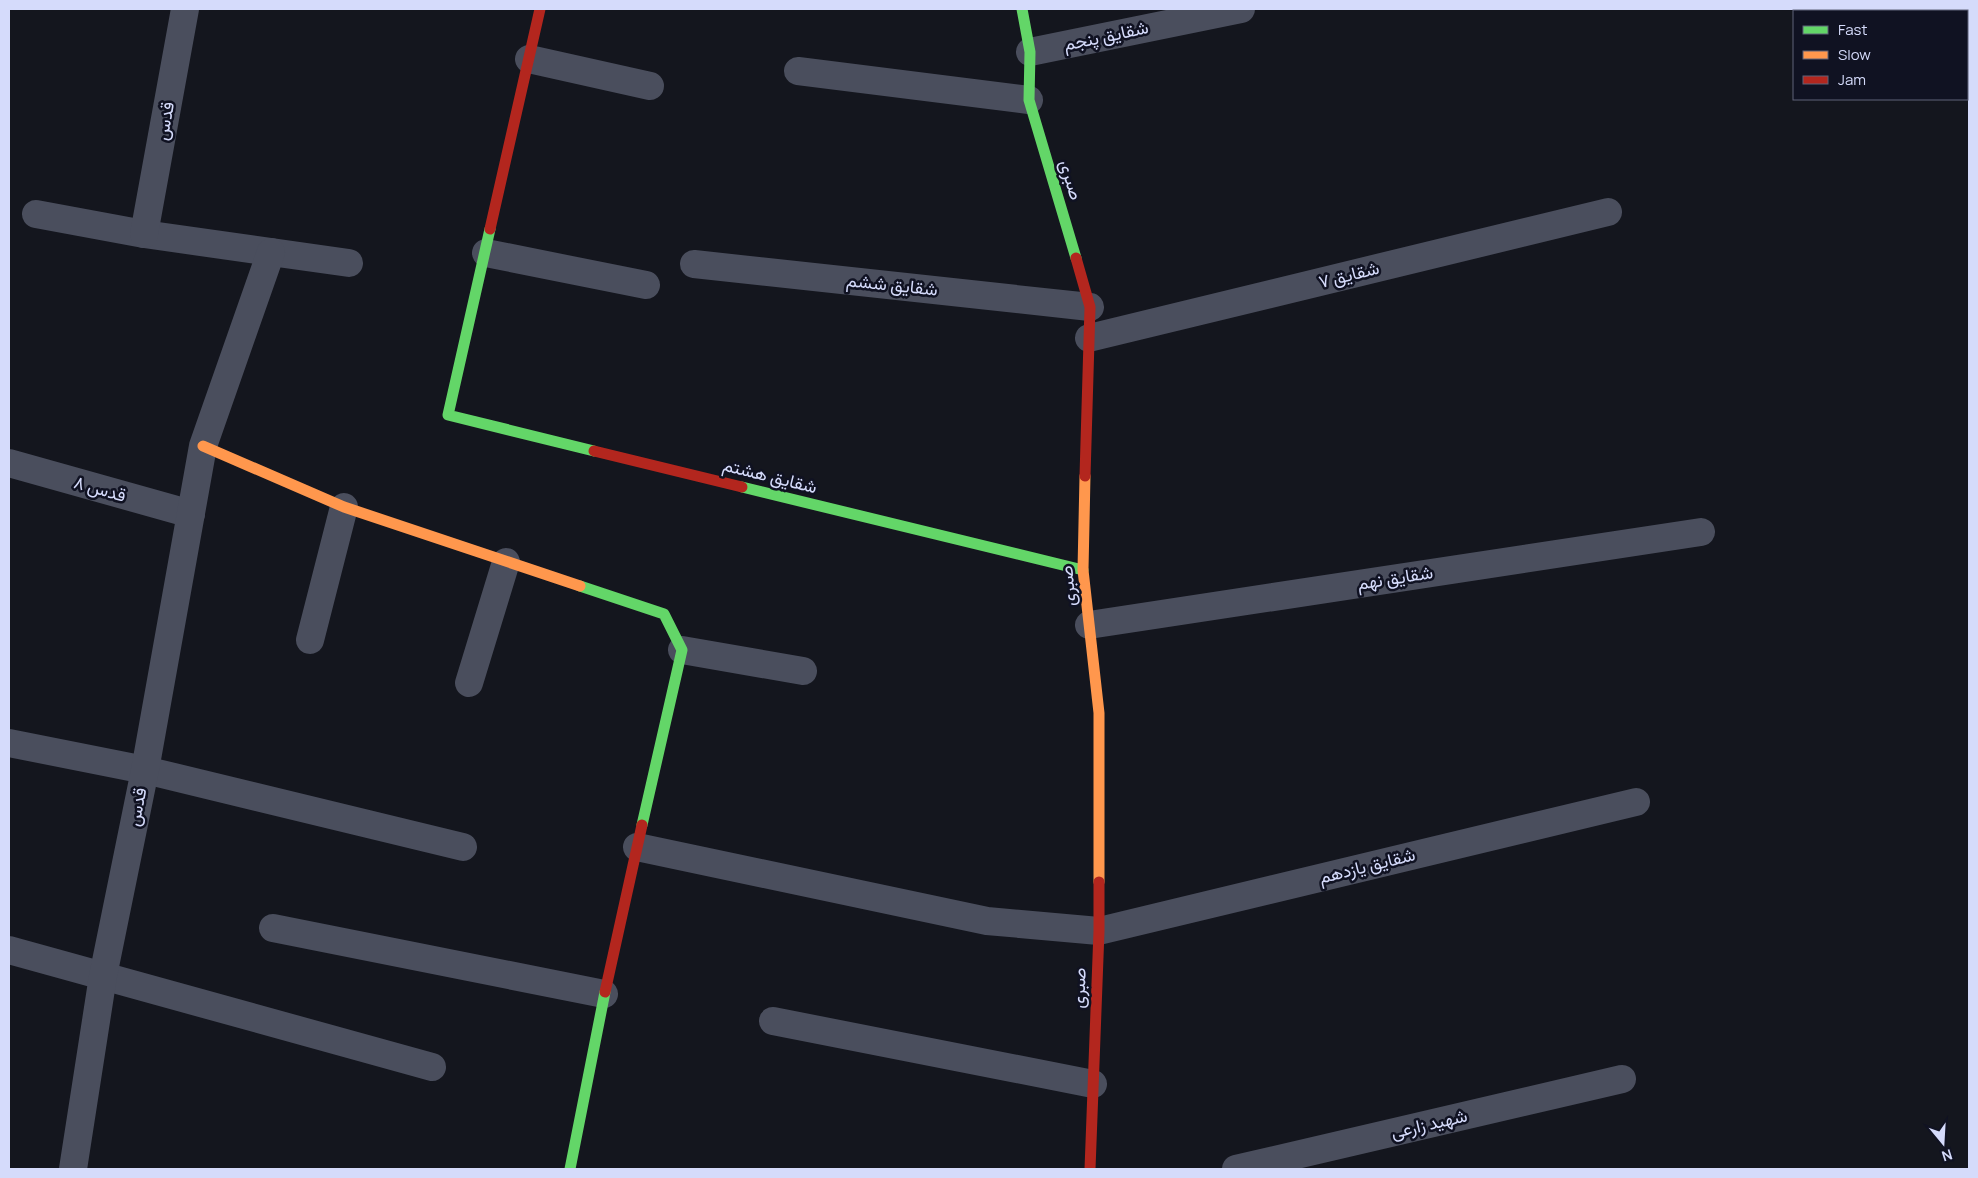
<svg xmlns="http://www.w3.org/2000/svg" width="1978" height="1178" font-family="Manrope,Vazirmatn,sans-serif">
  <rect width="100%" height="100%" fill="#14161e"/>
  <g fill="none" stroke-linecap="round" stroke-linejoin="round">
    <g stroke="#4a4e5d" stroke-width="28">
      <polyline points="1030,52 1241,9"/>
      <polyline points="529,59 650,86"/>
      <polyline points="798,71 1029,100"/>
      <polyline points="36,214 144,234 349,263"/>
      <polyline points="144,234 185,9"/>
      <polyline points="486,253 646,285"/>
      <polyline points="694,264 1090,307"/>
      <polyline points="1089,338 1608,212"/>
      <polyline points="9,463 191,514"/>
      <polyline points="1089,625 1701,532"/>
      <polyline points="310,640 344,507"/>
      <polyline points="682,650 803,671"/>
      <polyline points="469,683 506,562"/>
      <polyline points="9,743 145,770 463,847"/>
      <polyline points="637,847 987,921 1099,931 1636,802"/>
      <polyline points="273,928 604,994"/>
      <polyline points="9,950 432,1067"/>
      <polyline points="773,1021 1093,1084"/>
      <polyline points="73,1169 103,976 145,770 203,446 271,252"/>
      <polyline points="1236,1169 1622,1079"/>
    </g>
    <g stroke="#63d668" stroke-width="11">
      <polyline points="1022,9 1030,52 1029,100 1076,258"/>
      <polyline points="490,229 448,415 594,451"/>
      <polyline points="742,487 1083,570"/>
      <polyline points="580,586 664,614 682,650 642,825"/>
      <polyline points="570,1169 605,992"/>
    </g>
    <g stroke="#ff974d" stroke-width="11">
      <polyline points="203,446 344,507 580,586"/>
      <polyline points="1085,476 1083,570 1099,713 1099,882"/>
    </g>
    <g stroke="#b3261e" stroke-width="11">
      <polyline points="490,229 540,9"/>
      <polyline points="1076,258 1090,307 1085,476"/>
      <polyline points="594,451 742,487"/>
      <polyline points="605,992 642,825"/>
      <polyline points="1090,1169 1099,931 1099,882"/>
    </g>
  </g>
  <g text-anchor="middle" stroke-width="5" stroke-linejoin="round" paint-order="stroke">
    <g font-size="18" fill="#d5dbfb" stroke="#101222">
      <text transform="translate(1106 36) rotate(-12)" y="6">شقایق پنجم</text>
      <text transform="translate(165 121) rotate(-80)" y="6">قدس</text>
      <text transform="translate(1071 180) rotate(74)" y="6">صبری</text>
      <text transform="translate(1349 275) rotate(-14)" y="6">شقایق ۷</text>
      <text transform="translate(892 285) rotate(6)" y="6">شقایق ششم</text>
      <text transform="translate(770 476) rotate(14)" y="6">شقایق هشتم</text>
      <text transform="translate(100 489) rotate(16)" y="6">قدس ۸</text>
      <text transform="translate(1395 578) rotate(-9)" y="6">شقایق نهم</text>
      <text transform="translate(1068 586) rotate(-95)" y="6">صبری</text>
      <text transform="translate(137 807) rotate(-79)" y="6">قدس</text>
      <text transform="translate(1367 866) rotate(-14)" y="6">شقایق یازدهم</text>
      <text transform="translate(1079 988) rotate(-88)" y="6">صبری</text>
      <text transform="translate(1429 1124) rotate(-13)" y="6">شهید زارعی</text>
    </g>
  </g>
  <rect width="1978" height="1178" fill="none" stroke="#d5dbfb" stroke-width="20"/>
  <rect x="1793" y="10" width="175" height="90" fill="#101222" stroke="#5f6279"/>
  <rect x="1803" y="26" width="25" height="8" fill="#63d668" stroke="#5f6279"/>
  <text x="1838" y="35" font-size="15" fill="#d5dbfb">Fast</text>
  <rect x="1803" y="51" width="25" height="8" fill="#ff974d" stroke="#5f6279"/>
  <text x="1838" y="60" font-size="15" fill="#d5dbfb">Slow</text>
  <rect x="1803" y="76" width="25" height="8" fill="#b3261e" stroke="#5f6279"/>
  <text x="1838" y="85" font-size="15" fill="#d5dbfb">Jam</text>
  <g transform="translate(1943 1143) rotate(162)" stroke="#101222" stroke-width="4" paint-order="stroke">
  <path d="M0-4L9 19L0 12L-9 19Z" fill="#d5dbfb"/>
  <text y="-8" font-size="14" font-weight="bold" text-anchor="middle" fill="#d5dbfb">N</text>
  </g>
</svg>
